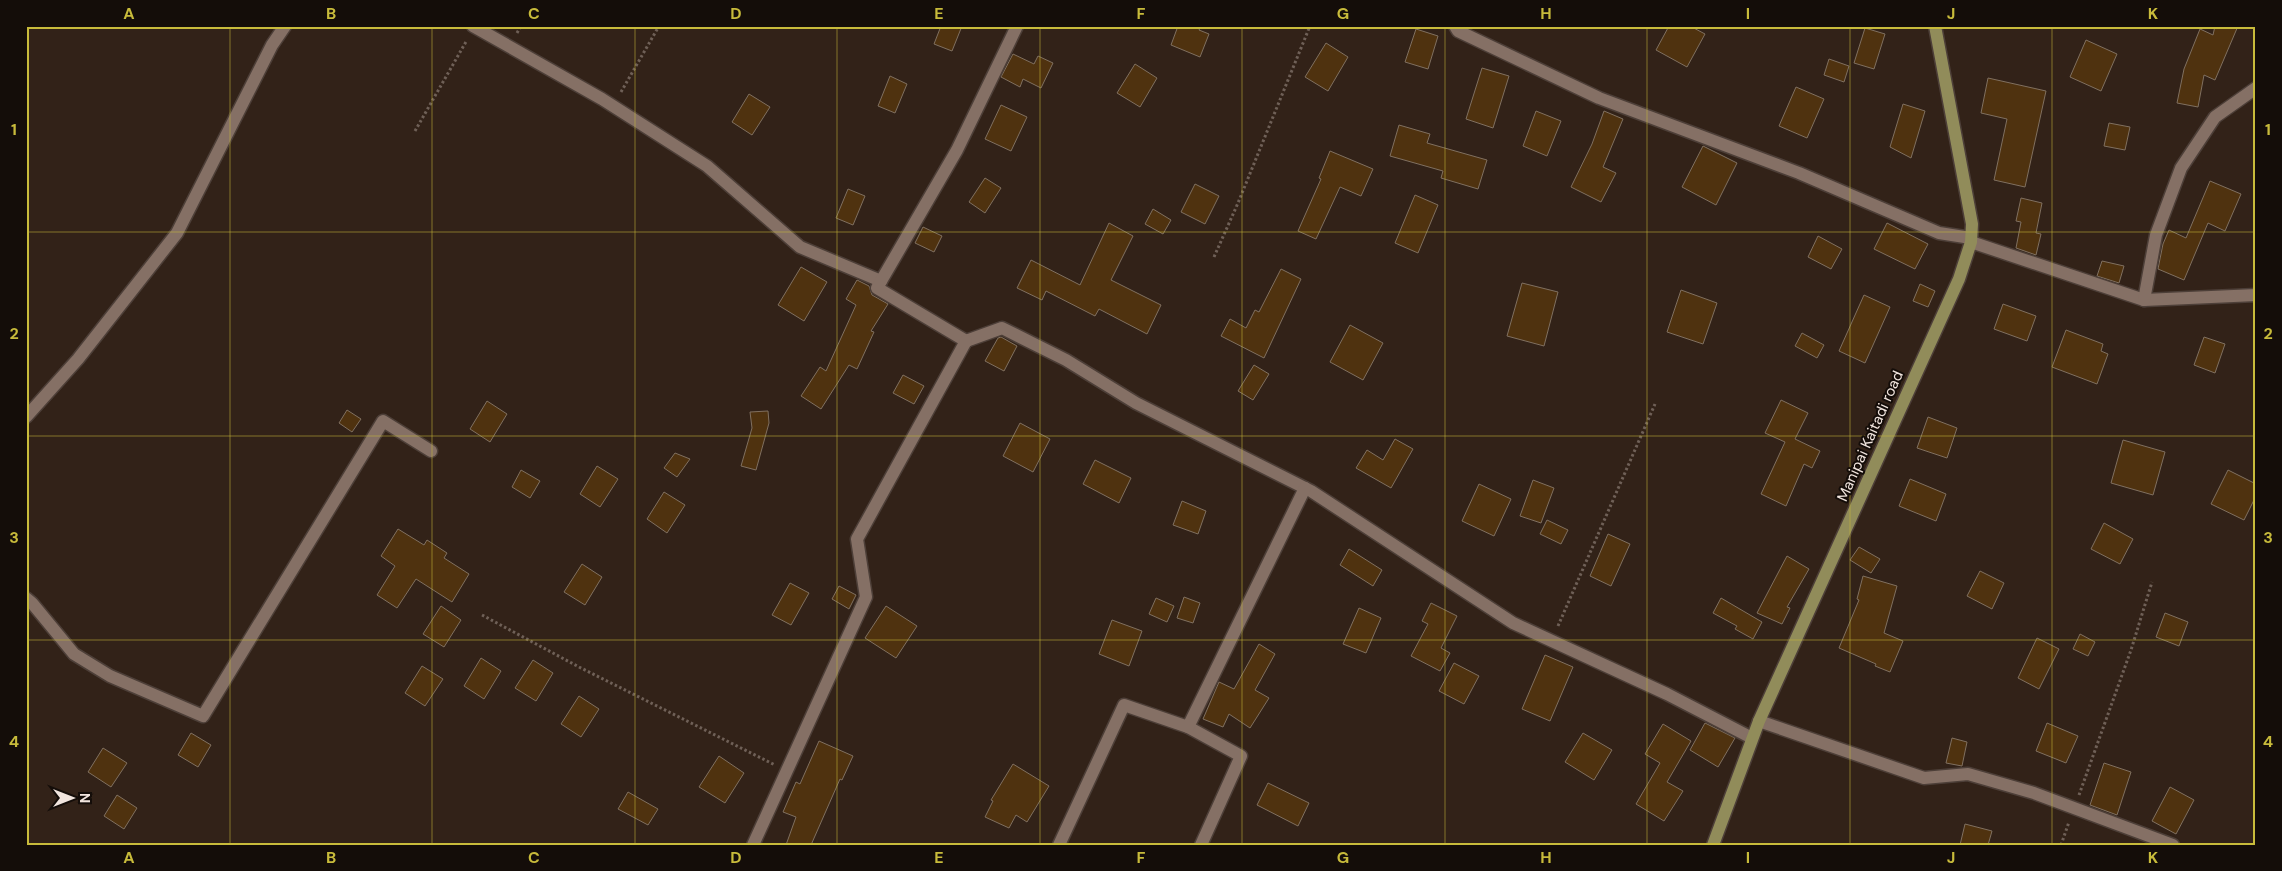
<svg xmlns="http://www.w3.org/2000/svg" width="2282" height="871" font-family="'DM Sans',sans-serif">
  <rect width="100%" height="100%" fill="#322218"/>
  <g fill="#4f320f" stroke="#807060">
    <polygon points="941,26 962,26 952,51 934,44"/>
    <polygon points="1178,26 1201,26 1199,30 1209,34 1200,57 1171,45"/>
    <polygon points="1669,26 1690,26 1705,34 1687,67 1656,50"/>
    <polygon points="2215,26 2238,26 2215,80 2204,75 2198,107 2177,103 2184,69 2200,29 2213,35"/>
    <polygon points="1865,28 1885,34 1874,69 1854,63"/>
    <polygon points="1416,29 1438,36 1428,69 1405,62"/>
    <polygon points="2086,40 2117,54 2101,91 2070,77"/>
    <polygon points="1326,43 1348,57 1328,91 1305,77"/>
    <polygon points="1013,54 1034,64 1038,56 1053,63 1041,88 1023,79 1020,87 1001,77"/>
    <polygon points="1829,59 1849,66 1844,82 1824,75"/>
    <polygon points="1135,64 1157,78 1140,107 1117,93"/>
    <polygon points="1482,68 1509,76 1493,128 1466,119"/>
    <polygon points="890,76 907,84 895,113 878,106"/>
    <polygon points="1988,78 2046,91 2025,187 1994,180 2007,119 1981,113"/>
    <polygon points="1796,87 1824,99 1807,138 1779,126"/>
    <polygon points="749,94 770,107 752,135 732,122"/>
    <polygon points="1903,104 1925,111 1911,158 1890,147"/>
    <polygon points="1001,105 1027,117 1011,151 985,139"/>
    <polygon points="1536,111 1561,121 1547,156 1523,146"/>
    <polygon points="1604,111 1623,119 1603,167 1616,173 1601,202 1571,187 1592,144"/>
    <polygon points="2109,123 2130,127 2125,150 2104,146"/>
    <polygon points="1399,125 1430,134 1427,143 1487,160 1478,189 1441,178 1443,171 1390,156"/>
    <polygon points="1703,146 1737,163 1716,205 1682,187"/>
    <polygon points="1330,151 1373,169 1361,196 1340,187 1316,239 1298,231 1321,179 1319,178"/>
    <polygon points="985,178 1001,188 985,213 969,202"/>
    <polygon points="2210,181 2241,194 2225,231 2208,223 2184,280 2158,269 2163,244 2169,230 2186,238"/>
    <polygon points="1195,184 1219,196 1205,224 1181,212"/>
    <polygon points="848,189 865,196 853,225 836,218"/>
    <polygon points="1415,195 1438,205 1418,253 1395,243"/>
    <polygon points="2021,198 2042,203 2036,233 2041,234 2036,255 2016,248 2021,222 2016,221"/>
    <polygon points="1153,209 1171,220 1163,234 1145,224"/>
    <polygon points="1109,223 1133,236 1111,280 1161,305 1147,334 1099,309 1095,316 1046,291 1042,300 1017,288 1031,260 1080,285"/>
    <polygon points="1887,223 1928,244 1915,269 1874,249"/>
    <polygon points="923,227 942,236 934,252 915,243"/>
    <polygon points="1818,236 1842,249 1831,269 1808,257"/>
    <polygon points="2102,261 2124,266 2119,283 2097,276"/>
    <polygon points="801,267 827,282 804,321 778,305"/>
    <polygon points="1281,269 1301,279 1264,358 1221,336 1230,319 1246,328 1255,310 1259,312"/>
    <polygon points="857,280 869,286 872,295 888,304 871,331 874,332 857,369 849,365 821,409 801,396 820,367 826,371 856,305 846,299"/>
    <polygon points="1522,283 1558,292 1544,346 1507,336"/>
    <polygon points="1920,284 1935,291 1928,307 1913,301"/>
    <polygon points="1681,290 1717,303 1703,344 1667,332"/>
    <polygon points="1864,295 1890,307 1865,363 1839,351"/>
    <polygon points="2003,304 2036,316 2027,341 1994,329"/>
    <polygon points="1350,325 1383,343 1363,380 1330,362"/>
    <polygon points="2066,330 2103,344 2101,351 2108,354 2097,384 2052,367"/>
    <polygon points="1802,333 1824,345 1817,358 1795,346"/>
    <polygon points="1001,337 1017,346 1004,371 985,361 998,338"/>
    <polygon points="2204,337 2225,344 2215,373 2194,365"/>
    <polygon points="1254,365 1269,374 1253,400 1238,391"/>
    <polygon points="903,375 924,386 914,404 893,393"/>
    <polygon points="1781,400 1808,413 1795,439 1820,451 1812,468 1804,464 1786,506 1761,494 1785,442 1765,433"/>
    <polygon points="487,401 507,414 490,442 470,429"/>
    <polygon points="347,410 361,419 352,432 339,423"/>
    <polygon points="768,411 769,423 756,470 741,466 752,428 750,412"/>
    <polygon points="1928,417 1957,428 1947,458 1917,448"/>
    <polygon points="1020,423 1050,439 1033,472 1003,456"/>
    <polygon points="1395,439 1413,449 1391,488 1356,468 1367,450 1383,460"/>
    <polygon points="2123,440 2165,452 2153,495 2111,483"/>
    <polygon points="675,453 690,459 677,477 664,468"/>
    <polygon points="1095,460 1131,478 1119,503 1083,484"/>
    <polygon points="597,466 618,479 600,507 580,494"/>
    <polygon points="521,470 540,481 530,498 512,487"/>
    <polygon points="2228,470 2256,484 2256,496 2244,520 2211,504"/>
    <polygon points="1910,479 1946,494 1936,521 1899,506"/>
    <polygon points="1533,480 1554,488 1541,523 1520,516"/>
    <polygon points="1479,484 1511,499 1494,536 1462,521"/>
    <polygon points="664,492 685,505 667,533 647,519"/>
    <polygon points="1182,501 1206,511 1198,534 1173,525"/>
    <polygon points="1547,520 1568,530 1561,544 1540,534"/>
    <polygon points="2104,523 2133,539 2120,564 2091,549"/>
    <polygon points="398,529 424,545 427,540 447,553 444,558 469,574 452,602 416,579 397,608 377,595 395,566 381,556"/>
    <polygon points="1608,534 1630,544 1611,586 1590,576"/>
    <polygon points="1859,547 1880,559 1871,573 1850,560"/>
    <polygon points="1349,549 1382,570 1373,586 1340,565"/>
    <polygon points="1787,556 1809,569 1787,607 1790,608 1782,624 1757,613"/>
    <polygon points="582,564 602,577 585,605 564,592"/>
    <polygon points="1980,571 2004,583 1992,609 1967,596"/>
    <polygon points="1863,576 1897,586 1884,633 1903,641 1890,672 1875,666 1876,664 1839,648 1859,600 1857,599"/>
    <polygon points="790,583 809,593 791,625 772,615"/>
    <polygon points="839,586 856,595 849,609 832,599"/>
    <polygon points="1184,597 1200,603 1193,623 1177,618"/>
    <polygon points="1156,598 1174,606 1167,622 1149,614"/>
    <polygon points="1721,598 1762,622 1753,639 1735,629 1737,626 1713,613"/>
    <polygon points="1431,603 1457,616 1441,648 1450,653 1440,671 1411,656 1428,624 1422,621"/>
    <polygon points="441,606 461,620 444,647 423,634"/>
    <polygon points="886,606 917,626 896,658 865,638"/>
    <polygon points="1359,608 1381,618 1366,653 1343,644"/>
    <polygon points="2165,613 2188,622 2179,646 2156,637"/>
    <polygon points="1112,620 1142,631 1129,666 1099,654"/>
    <polygon points="2080,634 2095,642 2088,656 2073,649"/>
    <polygon points="2037,638 2059,649 2039,689 2018,678"/>
    <polygon points="1259,644 1275,654 1255,690 1269,698 1250,728 1229,714 1223,727 1203,719 1219,682 1234,689"/>
    <polygon points="1545,655 1573,667 1550,721 1522,709"/>
    <polygon points="481,658 501,671 484,699 464,686"/>
    <polygon points="533,660 553,673 536,701 515,688"/>
    <polygon points="1454,663 1479,676 1464,704 1439,691"/>
    <polygon points="422,666 443,679 425,706 405,693"/>
    <polygon points="579,696 599,709 581,737 561,724"/>
    <polygon points="1705,723 1735,738 1718,767 1690,750"/>
    <polygon points="2047,723 2078,736 2066,763 2036,751"/>
    <polygon points="1663,724 1691,741 1667,782 1683,791 1664,821 1636,804 1660,763 1645,754"/>
    <polygon points="191,733 211,745 198,767 178,755"/>
    <polygon points="1583,733 1612,750 1594,780 1565,762"/>
    <polygon points="1952,738 1967,742 1962,766 1946,763"/>
    <polygon points="819,741 853,756 842,780 840,779 811,845 786,845 796,817 783,812 796,782 800,784"/>
    <polygon points="103,748 127,763 111,787 88,772"/>
    <polygon points="719,756 744,773 725,803 699,787"/>
    <polygon points="2104,763 2131,772 2117,815 2090,805"/>
    <polygon points="1013,764 1049,786 1027,822 1016,815 1009,828 985,817 993,801 991,800"/>
    <polygon points="1268,783 1309,803 1298,826 1257,805"/>
    <polygon points="2170,787 2194,800 2176,834 2152,821"/>
    <polygon points="628,792 658,809 648,825 618,809"/>
    <polygon points="117,795 137,808 124,829 104,816"/>
    <polygon points="1965,824 1992,831 1988,845 1960,845"/>
  </g>
  <g fill="none" stroke-linecap="round" stroke-linejoin="round">
    <g stroke="#4d3f38" stroke-width="15">
      <g id="minor">
        <polyline points="473,26 602,99 707,166 800,247 881,281"/>
        <polyline points="1017,26 957,150 877,288 966,341 1002,328 1066,360 1136,403 1311,491 1513,623 1667,694 1752,738"/>
        <polyline points="1455,26 1458,31 1599,98 1799,173 1939,233 1971,238"/>
        <polyline points="1971,242 2144,300 2256,295"/>
        <polyline points="2144,300 2156,235 2181,168 2215,117 2256,88"/>
        <polyline points="26,417 78,359 177,233 272,45 285,26"/>
        <polyline points="26,598 32,603 74,654 110,676 203,716 383,421 431,451"/>
        <polyline points="1759,721 1924,778 1968,774 2034,793 2173,845"/>
        <polyline points="1188,727 1241,756 1201,845"/>
        <polyline points="753,845 866,597 857,539 966,341"/>
        <polyline points="1059,845 1124,705 1188,727 1305,488"/>
      </g>
    </g>
    <g stroke="#4d3f38" stroke-width="15">
      <polyline id="secondary" points="1713,845 1759,721 1959,279 1971,242 1972,224 1935,26"/>
    </g>
    <g stroke="#6f6057" stroke-width="3" stroke-dasharray="2.5 2.5" stroke-linecap="butt">
      <polyline points="517,33 521,26"/>
      <polyline points="621,92 659,26"/>
      <polyline points="415,131 467,40"/>
      <polyline points="1214,257 1238,203 1310,26"/>
      <polyline points="482,615 579,667 775,765"/>
      <polyline points="1558,626 1655,404"/>
      <polyline points="2079,795 2131,650 2152,582"/>
      <polyline points="2061,845 2069,822"/>
    </g>
    <use href="#minor" stroke="#857065" stroke-width="12"/>
    <use href="#secondary" stroke="#918c5a" stroke-width="12"/>
  </g>
  <path fill="none" stroke="#c8bb3b" stroke-width="1" stroke-opacity="0.55" d="M230,26V845M432,26V845M635,26V845M837,26V845M1040,26V845M1242,26V845M1445,26V845M1647,26V845M1850,26V845M2052,26V845M26,232H2256M26,436H2256M26,640H2256"/>
  <g text-anchor="middle" stroke-width="4" stroke-linejoin="round" paint-order="stroke">
    <g font-size="15" fill="#f1e5de" stroke="#140d09">
      <text transform="translate(1870 436) rotate(-66)" y="5">Manipai Kaitadi road</text>
    </g>
  </g>
  <rect width="2282" height="871" fill="none" stroke="#140d09" stroke-width="55"/>
  <g transform="translate(72 798) rotate(90)" stroke="#140d09" stroke-width="4" paint-order="stroke">
  <path d="M0-4L9 19L0 12L-9 19Z" fill="#f1e5de"/>
  <text y="-8" font-size="14" font-weight="bold" text-anchor="middle" fill="#f1e5de">N</text>
  </g>
  <rect x="28" y="28" width="2226" height="816" fill="none" stroke="#c8bb3b" stroke-width="2"/>
  <g font-size="16" text-anchor="middle" font-weight="bold" fill="#c8bb3b">
    <text x="129" y="19">A</text>
    <text x="331" y="19">B</text>
    <text x="534" y="19">C</text>
    <text x="736" y="19">D</text>
    <text x="939" y="19">E</text>
    <text x="1141" y="19">F</text>
    <text x="1343" y="19">G</text>
    <text x="1546" y="19">H</text>
    <text x="1748" y="19">I</text>
    <text x="1951" y="19">J</text>
    <text x="2153" y="19">K</text>
    <text x="14" y="135">1</text>
    <text x="2268" y="135">1</text>
    <text x="14" y="339">2</text>
    <text x="2268" y="339">2</text>
    <text x="14" y="543">3</text>
    <text x="2268" y="543">3</text>
    <text x="14" y="747">4</text>
    <text x="2268" y="747">4</text>
    <text x="129" y="863">A</text>
    <text x="331" y="863">B</text>
    <text x="534" y="863">C</text>
    <text x="736" y="863">D</text>
    <text x="939" y="863">E</text>
    <text x="1141" y="863">F</text>
    <text x="1343" y="863">G</text>
    <text x="1546" y="863">H</text>
    <text x="1748" y="863">I</text>
    <text x="1951" y="863">J</text>
    <text x="2153" y="863">K</text>
  </g>
</svg>
